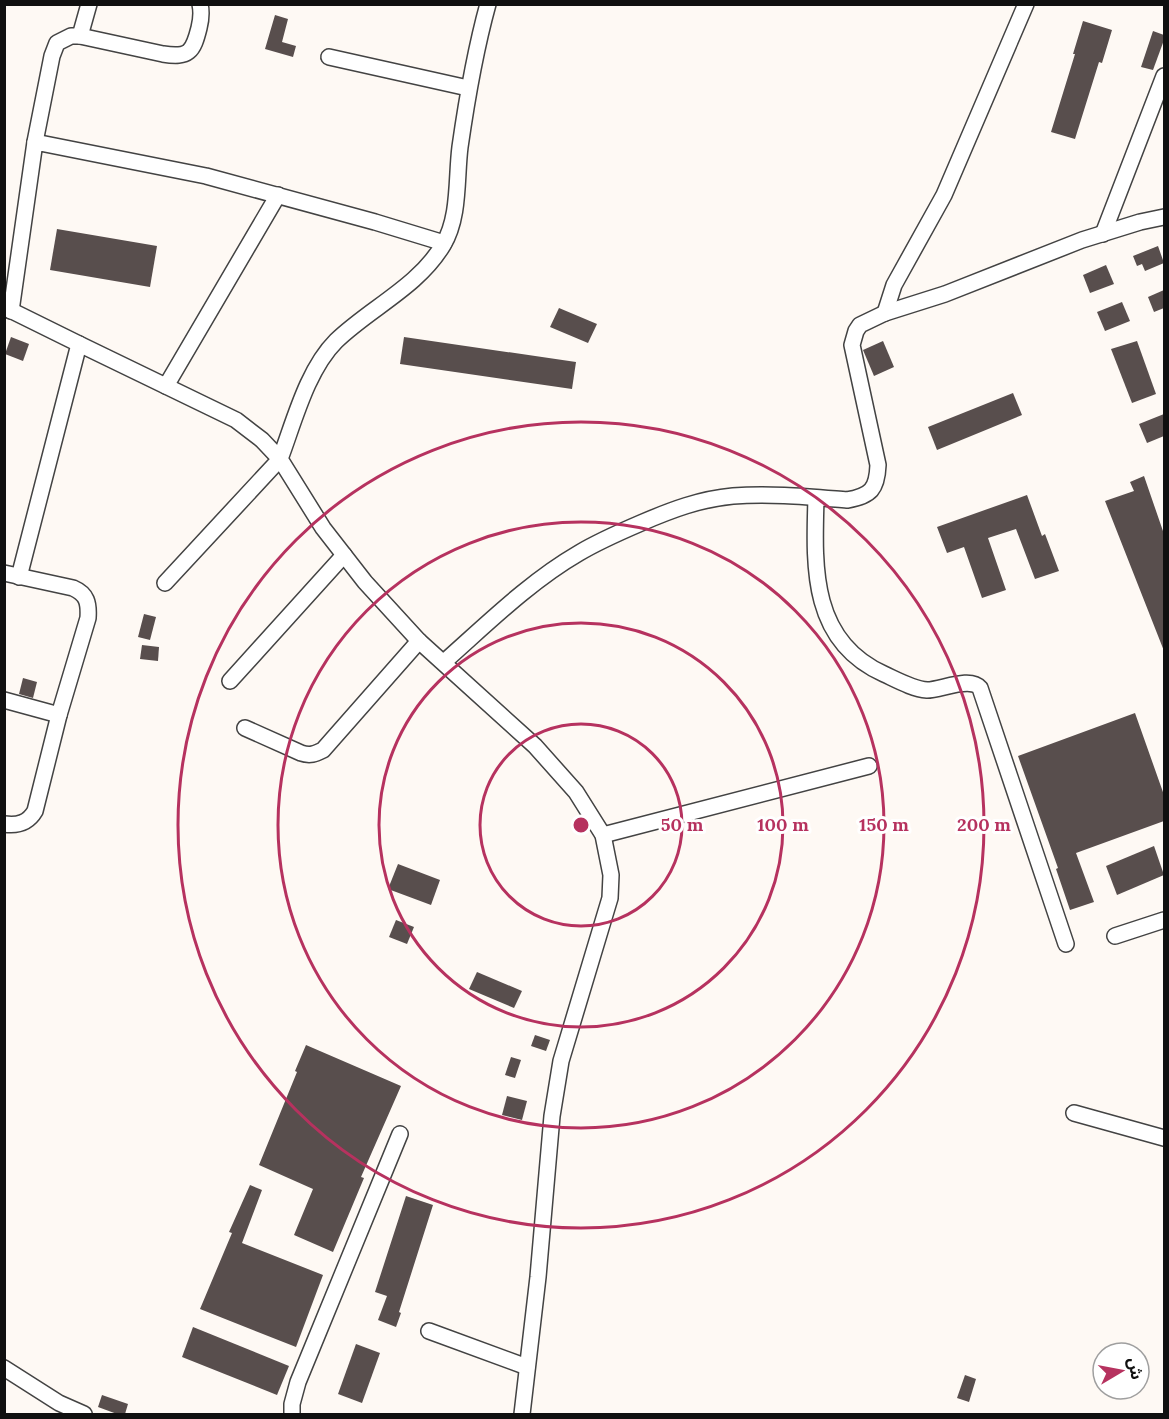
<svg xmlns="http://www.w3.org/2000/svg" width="1169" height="1419" font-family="Lora,'Noto Sans Arabic',serif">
  <rect width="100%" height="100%" fill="#fef9f4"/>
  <g fill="#584e4d">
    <polygon points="275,15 288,19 282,42 296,46 293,57 265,49"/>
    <polygon points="1083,21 1112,30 1102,63 1099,62 1075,139 1051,132 1075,54 1073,54"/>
    <polygon points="1153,31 1164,35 1164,40 1153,70 1141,67"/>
    <polygon points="57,229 157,246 150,287 50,270"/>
    <polygon points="1158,246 1164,263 1145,271 1142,264 1137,266 1133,256"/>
    <polygon points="1106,265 1114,284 1090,293 1083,275"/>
    <polygon points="1164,290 1164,308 1154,312 1148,297"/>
    <polygon points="1122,302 1130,321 1105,331 1097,312"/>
    <polygon points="559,308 597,324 588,343 550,327"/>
    <polygon points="11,337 29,344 23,361 5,354"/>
    <polygon points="404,337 576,362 572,389 400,364"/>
    <polygon points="883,341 894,367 874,376 863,350"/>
    <polygon points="1137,341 1156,394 1132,403 1111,349"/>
    <polygon points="1013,393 1022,415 937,450 928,427"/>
    <polygon points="1164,414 1164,436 1147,443 1139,424"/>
    <polygon points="1144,476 1164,534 1164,651 1105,501 1134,491 1130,482"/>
    <polygon points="1027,495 1042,536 1045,534 1059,571 1035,579 1016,529 988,538 1006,590 982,598 964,547 947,553 937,527"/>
    <polygon points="144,614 156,617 150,640 138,637"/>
    <polygon points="142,645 159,647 158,661 140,659"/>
    <polygon points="23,678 37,682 33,698 19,694"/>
    <polygon points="1135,713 1164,795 1164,821 1076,853 1094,902 1070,910 1056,869 1058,868 1018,756"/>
    <polygon points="1154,846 1164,875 1117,895 1106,866"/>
    <polygon points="398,864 440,880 431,905 388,889"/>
    <polygon points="396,920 414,927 407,944 389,937"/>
    <polygon points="477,972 522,991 514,1008 469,989"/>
    <polygon points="535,1035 550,1040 546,1051 531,1046"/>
    <polygon points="306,1045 401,1086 361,1177 364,1178 333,1252 294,1235 313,1189 259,1165 297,1072 295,1071"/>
    <polygon points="511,1057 521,1060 515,1078 505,1075"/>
    <polygon points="507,1096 527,1101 522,1120 502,1115"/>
    <polygon points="250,1185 262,1190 242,1243 323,1275 296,1347 200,1309 232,1233 229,1232"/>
    <polygon points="406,1196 433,1205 399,1312 401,1313 396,1327 378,1320 387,1296 375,1292"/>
    <polygon points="193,1327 289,1366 277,1395 182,1357"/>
    <polygon points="356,1344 380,1353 362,1403 338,1394"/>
    <polygon points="965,1375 976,1379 969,1402 957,1398"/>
    <polygon points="102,1395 128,1404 125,1414 117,1414 98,1407"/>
  </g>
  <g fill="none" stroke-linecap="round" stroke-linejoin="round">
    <g stroke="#434343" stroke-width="18">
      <g id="minor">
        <path d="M488,4C475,51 467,98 460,147C456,178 460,217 443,245C418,287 370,308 336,341C307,370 294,422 280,459L323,528L365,582L419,641L535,746L576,792L603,835L611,875L610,898L561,1061L552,1116L538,1277L522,1414"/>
        <polyline points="80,36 89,4"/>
        <polyline points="329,57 468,88"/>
        <path d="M35,142L52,56L57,43L71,36H80L163,54C189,58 193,52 199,28C201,20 202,13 200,4"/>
        <polyline points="1103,234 1164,76"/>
        <polyline points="4,307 79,344 19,577"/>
        <polyline points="11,311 35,142 206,176 375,222 444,243"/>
        <polyline points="885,313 894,285 944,195 1026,4"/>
        <polyline points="79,344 236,420 262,440 280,459 165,583"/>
        <polyline points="166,386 278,195"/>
        <path d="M816,498C814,566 810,641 884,674C897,680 913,689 927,690C941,690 970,676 980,688L1066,944"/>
        <path d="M4,573L73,588C87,594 89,603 88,618L59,715L35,811C28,823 18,826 4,824"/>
        <path d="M444,662C487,624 529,582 579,553C599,541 620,532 641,523C671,510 700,499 733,496C770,493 810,497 847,500C871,496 877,489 878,465L852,345L856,331L860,325L885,313L945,294L1082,240L1140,222L1164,217"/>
        <polyline points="230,681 344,555"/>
        <polyline points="4,700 59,715"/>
        <path d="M245,728L301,753C310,756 315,754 323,750L419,641"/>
        <polyline points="603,835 869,766"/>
        <polyline points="1115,936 1164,920"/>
        <polyline points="1074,1113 1164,1138"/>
        <polyline points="429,1331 527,1367"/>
        <polyline points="4,1368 59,1403 84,1414"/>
        <polyline points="292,1414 292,1404 298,1382 400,1134"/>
      </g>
    </g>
    <use href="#minor" stroke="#fff" stroke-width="15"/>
  </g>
  <g fill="none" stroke="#b6325f" stroke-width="3">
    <circle cx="581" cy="825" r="101"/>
    <circle cx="581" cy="825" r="202"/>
    <circle cx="581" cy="825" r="303"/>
    <circle cx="581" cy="825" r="403"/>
  </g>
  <circle cx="581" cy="825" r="9" fill="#b6325f" stroke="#fff" stroke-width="3"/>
  <g font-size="18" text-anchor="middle" font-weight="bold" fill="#b6325f" stroke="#fff" stroke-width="6" stroke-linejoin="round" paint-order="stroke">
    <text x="682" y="831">50 m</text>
    <text x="783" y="831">100 m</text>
    <text x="884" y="831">150 m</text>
    <text x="984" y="831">200 m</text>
  </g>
  <rect width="1169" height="1419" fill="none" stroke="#101010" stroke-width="12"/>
  <g transform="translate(1121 1371) rotate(80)"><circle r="28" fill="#ffffff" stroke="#9f9f9f" stroke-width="1.5"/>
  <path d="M0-4.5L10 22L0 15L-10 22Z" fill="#b6325f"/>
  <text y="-9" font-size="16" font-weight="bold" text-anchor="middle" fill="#101010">ش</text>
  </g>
</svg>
